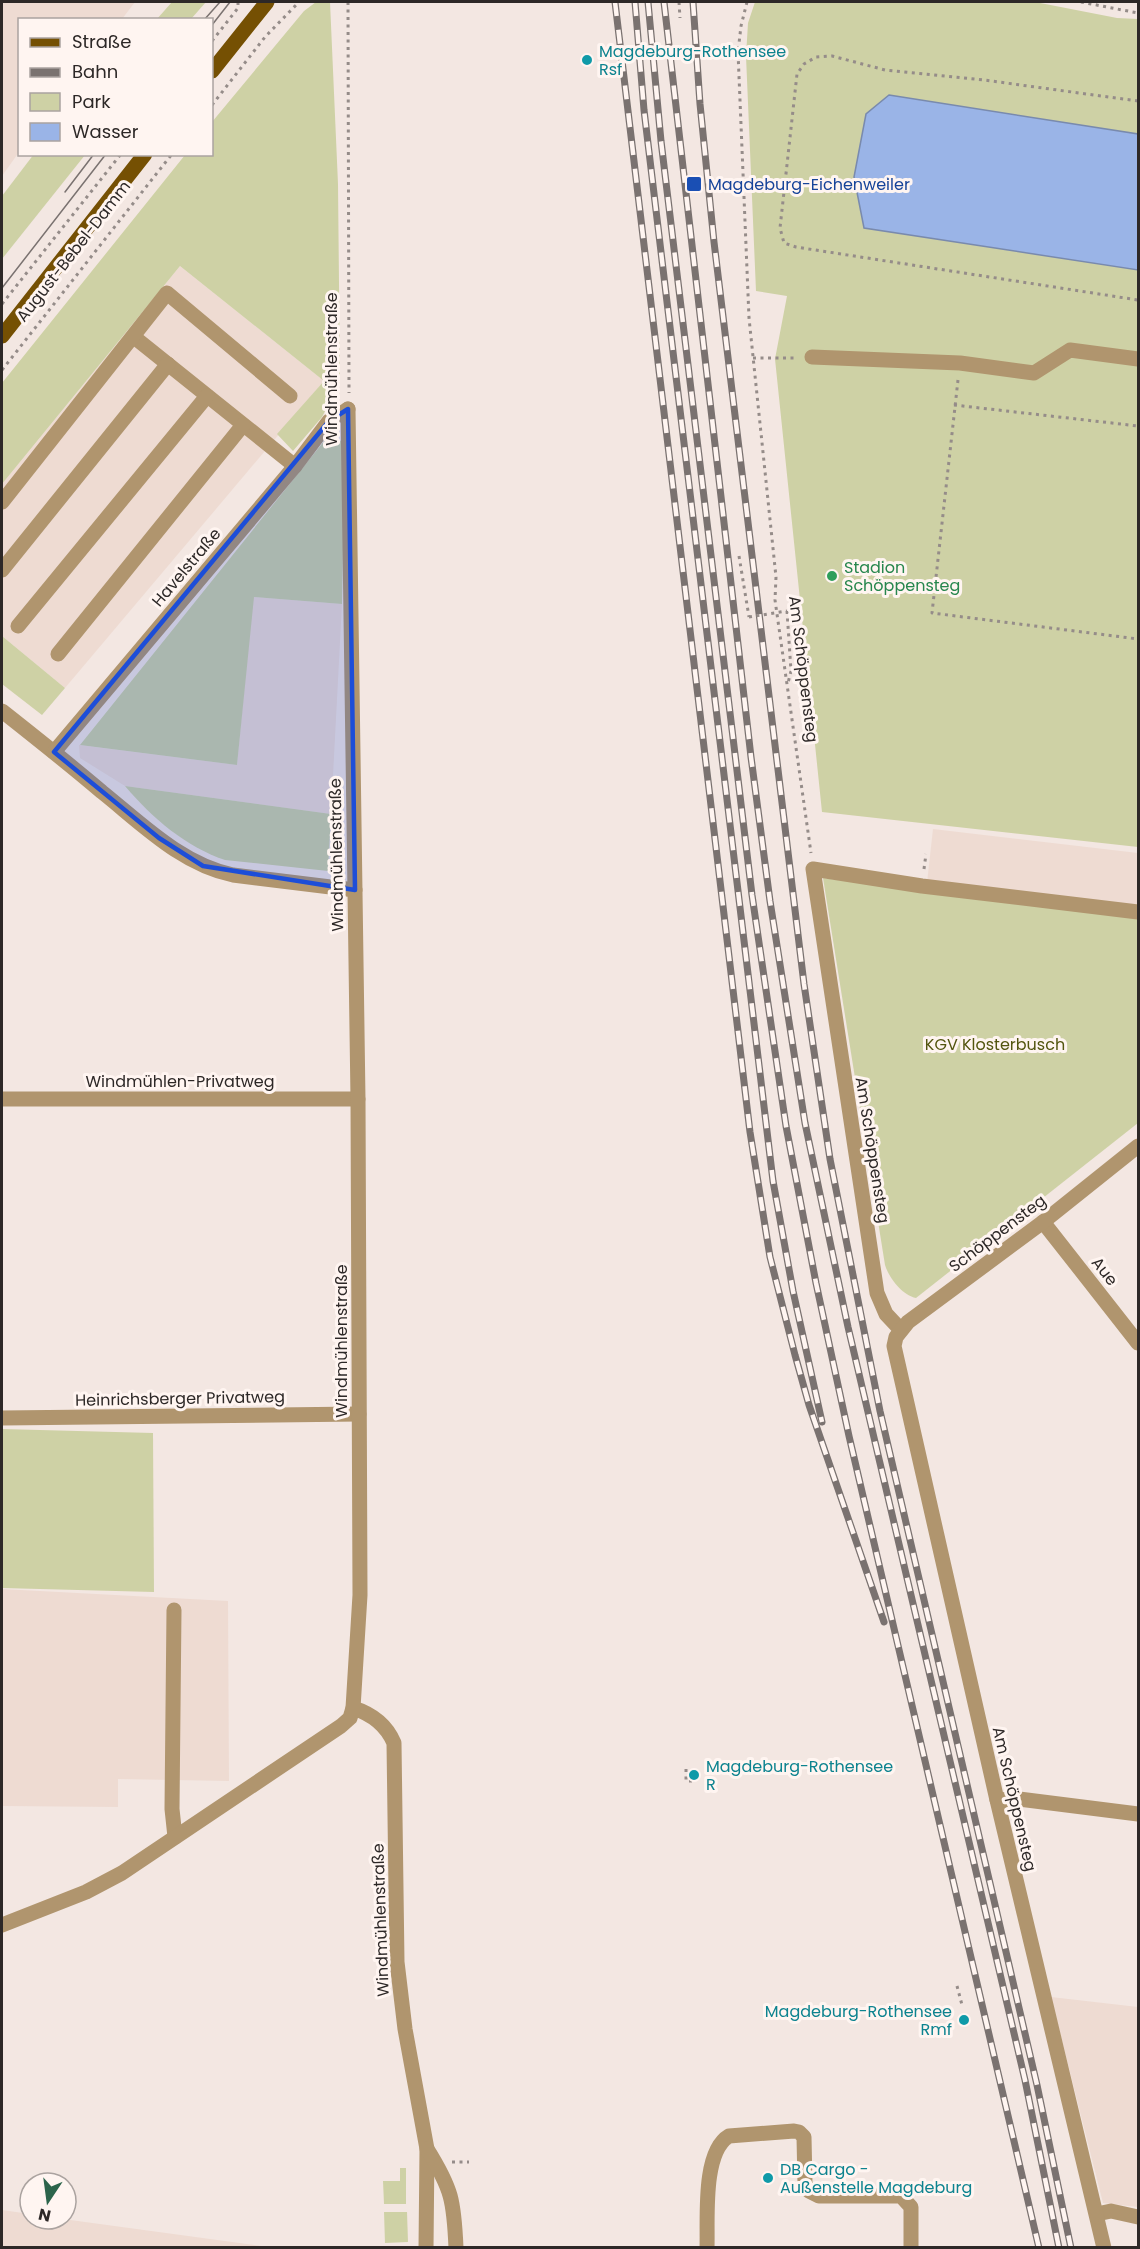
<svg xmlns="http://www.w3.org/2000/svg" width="1140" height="2249" font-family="Poppins,sans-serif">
  <rect width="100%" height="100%" fill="#f3e7e2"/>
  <g fill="#eedbd2">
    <polygon points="2,2 135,2 122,19 20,20 19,152 2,176"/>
    <polygon points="180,266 324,381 65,688 2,636 2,484"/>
    <polygon points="253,597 342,604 331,814 125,786 80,758 79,745 237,765"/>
    <polygon points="933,829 1138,853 1138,909 927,883"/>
    <polygon points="2,1589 228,1601 229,1781 118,1779 118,1807 2,1806"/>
    <polygon points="1051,1997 1138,2007 1138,2207 1103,2203"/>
    <polygon points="2,2210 30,2214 30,2219 63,2219 268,2247 2,2247"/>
  </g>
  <g fill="#ced1a5">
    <polygon points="172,2 206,2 191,19 157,19"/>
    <polygon points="316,2 330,2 338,184 340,382 322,417 293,451 277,434 324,381 180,266 2,484 2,383 185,155 212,154 212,122 304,11"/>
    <polygon points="755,2 1035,2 1117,18 1138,19 1138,134 889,95 864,228 1138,270 1138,847 822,812 775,359 787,296 756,291 746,56 748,23"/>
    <polygon points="34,154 85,155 2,259 2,196"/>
    <polygon points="329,435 345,443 342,604 254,597 237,765 80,745"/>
    <polygon points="2,636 65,688 42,715 2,684"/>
    <path d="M125,786L331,814L328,871L225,860C186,847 152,818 125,786Z"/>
    <path d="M823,878L1138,919V1123L916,1298C902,1295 889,1278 885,1265Z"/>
    <polygon points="2,1429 153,1433 154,1592 2,1588"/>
    <polygon points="400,2168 406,2168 406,2204 384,2204 383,2181 400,2181"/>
    <polygon points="384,2212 407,2212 408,2242 385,2243"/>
  </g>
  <polygon fill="#9ab4e7" stroke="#798aad" stroke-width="1.5" points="889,95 1138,134 1138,270 864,228 854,177 866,114"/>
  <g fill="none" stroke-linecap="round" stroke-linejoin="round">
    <g stroke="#958c89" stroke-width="3" stroke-dasharray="3 4.5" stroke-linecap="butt">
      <polyline points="348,2 349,393"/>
      <polyline points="679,2 680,18"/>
      <polyline points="747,2 741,26 738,52 749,318 776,577 775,600 811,853"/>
      <polyline points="1081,2 1138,13"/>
      <polyline points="212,41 238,8 238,2"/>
      <polyline points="1138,101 984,80 885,70 832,56 816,57 804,64 797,74 780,228 784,243 796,247 1138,300"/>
      <polyline points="212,105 265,37 299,2"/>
      <polyline points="2,304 121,154"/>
      <polyline points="753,358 798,358"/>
      <polyline points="2,370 172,154"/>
      <polyline points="958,380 932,613 1138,639"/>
      <polyline points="954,405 1138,426"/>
      <polyline points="739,556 749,617"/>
      <polyline points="787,611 791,671 788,683"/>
      <polyline points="924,869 926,854"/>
      <polyline points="686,1769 686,1781 694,1781"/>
      <polyline points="957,1986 962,2005"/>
      <polyline points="452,2162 469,2162"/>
    </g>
    <g stroke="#b0956e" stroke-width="15">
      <polyline points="134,337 295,466"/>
      <polyline points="812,357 960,363 1034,373 1070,350 1138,359"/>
      <polyline points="2,502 167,293 290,396"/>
      <polyline points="2,570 168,364"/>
      <polyline points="18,626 207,396"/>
      <polyline points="58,654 243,425"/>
      <path d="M2,711C35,737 69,764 102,792C142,824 181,864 233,875L355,890"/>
      <polyline points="54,752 295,466 329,421 348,409"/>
      <polyline points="2,1099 358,1099"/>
      <polyline points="1043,1222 1138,1343"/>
      <polyline points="901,1330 886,1314 877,1293 813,869 922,886 1138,912"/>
      <polyline points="2,1418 359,1414"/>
      <polyline points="174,1610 172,1809 175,1837"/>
      <path d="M353,1708C372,1714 386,1724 394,1743L397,1962L405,2029L427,2149L426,2248"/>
      <polyline points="997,1800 1019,1799 1138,1814"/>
      <polyline points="2,1925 86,1892 122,1873 341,1726 350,1718 353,1708 360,1595 358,1099 348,409"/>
      <path d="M427,2149C452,2189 454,2201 456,2248"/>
      <polyline points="1097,2214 1111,2211 1138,2217"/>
      <path d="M707,2248C708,2220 702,2152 729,2136L794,2131L799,2132L804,2137L805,2184L809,2191L819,2196H901L911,2207V2248"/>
      <polyline points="1104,2248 997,1800 894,1346 896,1337 908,1322 1043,1222 1138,1146"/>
    </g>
    <g stroke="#755003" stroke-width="15">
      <polyline points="212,71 267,2"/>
      <polyline points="2,336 145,154"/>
    </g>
    <g stroke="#7a7270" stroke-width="1.5">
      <polyline points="204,20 220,2"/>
      <polyline points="212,25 230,2"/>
      <polyline points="65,192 94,154"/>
      <polyline points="2,288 106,154"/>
    </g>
    <g stroke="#7a7270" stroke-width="7">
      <g id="rail">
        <polyline points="615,2 750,1132 770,1257 795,1355 809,1405 884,1622"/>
        <polyline points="635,2 644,110 667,302 773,1181 793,1291 822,1422"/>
        <polyline points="648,2 661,141 752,895 786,1126 816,1283 849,1436 1039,2248"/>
        <polyline points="664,2 751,757 770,901 805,1123 848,1327 1025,2080 1059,2248"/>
        <polyline points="693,2 700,104 714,242 804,984 830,1159 880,1411 1037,2085 1071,2248"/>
      </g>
    </g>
    <use href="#rail" stroke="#fff5f1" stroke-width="4.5" stroke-dasharray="14" stroke-linecap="butt"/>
    <polyline stroke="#958c89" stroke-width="3" stroke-dasharray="3 4.5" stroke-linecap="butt" points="749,617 787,611"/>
  </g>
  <path fill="#1d4ed8" fill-opacity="0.2" stroke="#1d4ed8" stroke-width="4.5" stroke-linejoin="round" d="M348,409L355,890L203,866L159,838L54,752L329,421Z"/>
  <g fill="#0f9aa8" stroke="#fff5f1" stroke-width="2">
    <circle cx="587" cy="60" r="6"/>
    <circle cx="694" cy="1775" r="6"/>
    <circle cx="964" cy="2020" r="6"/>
    <circle cx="768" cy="2178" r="6"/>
  </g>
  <rect fill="#1a4fb4" stroke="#fff5f1" stroke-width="2" x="686" y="176" width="16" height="16" rx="3"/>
  <circle fill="#2e9e5b" stroke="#fff5f1" stroke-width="2" cx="832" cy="576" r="6"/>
  <g text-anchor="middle" stroke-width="6" stroke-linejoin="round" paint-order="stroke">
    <g font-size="16" fill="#0d838f" stroke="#fff5f1" text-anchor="start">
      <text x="599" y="57">Magdeburg-Rothensee<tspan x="599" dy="18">Rsf</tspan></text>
      <text x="706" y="1772">Magdeburg-Rothensee<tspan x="706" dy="18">R</tspan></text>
      <text x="952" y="2017" text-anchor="end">Magdeburg-Rothensee<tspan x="952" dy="18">Rmf</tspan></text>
      <text x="780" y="2175">DB Cargo -<tspan x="780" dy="18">Außenstelle Magdeburg</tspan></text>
    </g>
    <g font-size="16" fill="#164399" stroke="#fff5f1" text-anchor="start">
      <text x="708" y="190">Magdeburg-Eichenweiler</text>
    </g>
    <g font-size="16" fill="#2d2827" stroke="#fff5f1">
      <text transform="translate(73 251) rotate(-52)" y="6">August-Bebel-Damm</text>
      <text transform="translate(331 369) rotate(-90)" y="6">Windmühlenstraße</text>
      <text transform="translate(186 567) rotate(-50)" y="6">Havelstraße</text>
      <text transform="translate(804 669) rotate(83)" y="6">Am Schöppensteg</text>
      <text transform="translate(336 855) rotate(-91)" y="6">Windmühlenstraße</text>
      <text x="180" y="1087">Windmühlen-Privatweg</text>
      <text transform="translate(873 1150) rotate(81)" y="6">Am Schöppensteg</text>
      <text transform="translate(997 1233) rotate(-37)" y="6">Schöppensteg</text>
      <text transform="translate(1105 1271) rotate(52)" y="6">Aue</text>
      <text transform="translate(341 1341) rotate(-90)" y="6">Windmühlenstraße</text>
      <text transform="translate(180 1398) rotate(-1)" y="6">Heinrichsberger Privatweg</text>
      <text transform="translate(1015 1799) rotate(77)" y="6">Am Schöppensteg</text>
      <text transform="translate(380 1920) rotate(-92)" y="6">Windmühlenstraße</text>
    </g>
    <g font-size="16" fill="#27864d" stroke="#fff5f1" text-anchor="start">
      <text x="844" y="573">Stadion<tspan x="844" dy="18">Schöppensteg</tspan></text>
    </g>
    <g font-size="16" fill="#53550f" stroke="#fff5f1">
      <text x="995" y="1050">KGV Klosterbusch</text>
    </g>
  </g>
  <rect width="1140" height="2249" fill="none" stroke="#2d2827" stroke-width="6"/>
  <rect x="18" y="18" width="195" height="138" fill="#fff5f1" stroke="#aba3a0" stroke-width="1.5"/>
  <rect x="30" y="38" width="30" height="9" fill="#755003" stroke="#aba3a0" stroke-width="1.5"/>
  <text x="72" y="48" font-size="18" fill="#2d2827">Straße</text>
  <rect x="30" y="68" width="30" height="9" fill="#7a7270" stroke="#aba3a0" stroke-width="1.5"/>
  <text x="72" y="78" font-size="18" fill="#2d2827">Bahn</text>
  <rect x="30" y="93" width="30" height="18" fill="#ced1a5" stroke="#aba3a0" stroke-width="1.5"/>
  <text x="72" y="108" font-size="18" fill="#2d2827">Park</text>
  <rect x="30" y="123" width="30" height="18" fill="#9ab4e7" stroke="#aba3a0" stroke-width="1.5"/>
  <text x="72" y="138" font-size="18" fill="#2d2827">Wasser</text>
  <g transform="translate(48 2201) rotate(193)"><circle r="28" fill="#fff5f1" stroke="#aba3a0" stroke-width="1.5"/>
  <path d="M0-4.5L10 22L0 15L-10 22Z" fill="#2c644b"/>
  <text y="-9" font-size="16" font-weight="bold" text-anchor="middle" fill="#2d2827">N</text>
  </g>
</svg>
